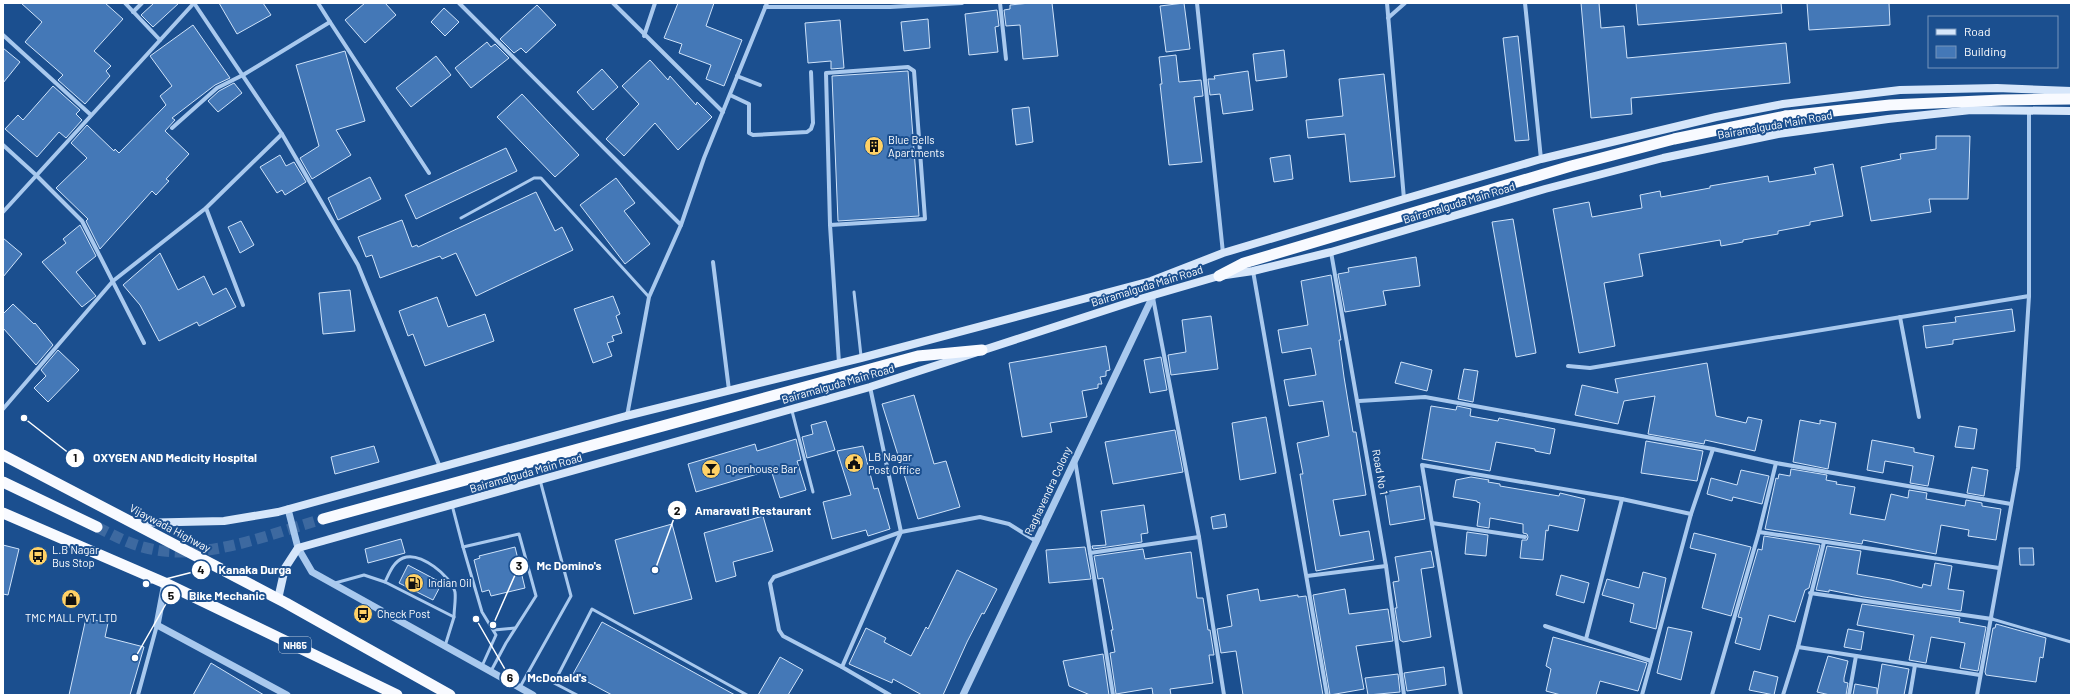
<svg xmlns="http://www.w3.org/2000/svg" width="2074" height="698" font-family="Barlow,sans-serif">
  <rect width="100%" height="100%" fill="#1b4f8f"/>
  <g fill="#4478b7" stroke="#cfe3fa">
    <polygon points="21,3 105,3 123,19 94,51 111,66 106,71 110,76 85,104 58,80 63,75 25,42 42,22"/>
    <polygon points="154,3 179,3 153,27 141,15"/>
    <polygon points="219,3 263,3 271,15 237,34"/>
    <polygon points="365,3 385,3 396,15 365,43 345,20"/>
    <polygon points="678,3 714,3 706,26 742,40 724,86 706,79 711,65 679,53 682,44 664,38"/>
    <polygon points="1030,3 1052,3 1058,56 1023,59 1020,25 1006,26 1004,10 1010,9 1010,5"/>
    <polygon points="1184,3 1190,49 1166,52 1160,6"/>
    <polygon points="1581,3 1599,3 1601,28 1624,26 1627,58 1786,43 1790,83 1631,98 1632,114 1591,118"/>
    <polygon points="1636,3 1781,3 1782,13 1638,25"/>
    <polygon points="1807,3 1889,3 1890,25 1809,30"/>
    <polygon points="537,5 556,25 526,53 521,48 514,53 500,39"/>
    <polygon points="444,8 459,22 445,36 431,22"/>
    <polygon points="997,10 999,26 995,27 998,52 969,55 965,14"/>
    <polygon points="928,19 930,48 904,51 901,22"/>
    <polygon points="840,20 844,68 831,69 831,61 808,63 805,23"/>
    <polygon points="193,25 230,78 215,85 172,118 175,120 165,131 189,154 166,179 169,181 156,195 152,191 100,249 86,221 88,219 56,188 87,158 71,143 87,125 114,151 115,149 119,153 166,105 160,96 172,86 150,56"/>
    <polygon points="1518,36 1529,140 1515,141 1503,38"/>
    <polygon points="487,42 491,47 495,44 509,58 471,88 455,68"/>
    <polygon points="3,48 20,62 3,83"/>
    <polygon points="1284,50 1287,77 1256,81 1253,54"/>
    <polygon points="345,51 365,121 336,130 351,155 312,179 300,158 319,146 296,65"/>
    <polygon points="1176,55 1179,82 1201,80 1203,96 1194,97 1202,162 1169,165 1160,84 1162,84 1159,57"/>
    <polygon points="436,56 451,75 411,107 396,88"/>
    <polygon points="650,60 668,80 670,76 696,105 697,102 712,117 678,150 655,123 624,156 606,139 639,104 622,86"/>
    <polygon points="602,69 618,87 593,110 577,92"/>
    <polygon points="908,71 919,216 838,221 832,76"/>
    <polygon points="1248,71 1253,110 1223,114 1220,94 1210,95 1208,79 1215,79 1214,76"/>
    <polygon points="1384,74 1395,177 1350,182 1345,134 1308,138 1306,120 1343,116 1339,79"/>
    <polygon points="234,83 242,93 218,112 208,101 219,91"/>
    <polygon points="53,86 80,110 76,114 82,120 66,138 59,132 37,157 5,129 18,115 23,120"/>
    <polygon points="522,94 579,155 555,177 497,117"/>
    <polygon points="1029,107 1033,142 1016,145 1012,109"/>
    <polygon points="1936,136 1970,136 1968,199 1929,199 1931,212 1871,221 1861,167 1901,159 1900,154 1936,149"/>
    <polygon points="506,148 517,171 416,219 405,195"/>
    <polygon points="280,155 286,166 294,162 306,182 285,195 282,190 277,193 260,167"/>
    <polygon points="1290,155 1293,179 1274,182 1270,158"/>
    <polygon points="1833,164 1843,216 1810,222 1810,225 1778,231 1778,234 1743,240 1743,242 1721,246 1720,240 1639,254 1643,276 1604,283 1615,346 1579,353 1553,209 1589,202 1592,217 1642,208 1640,195 1660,191 1661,197 1710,188 1710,186 1768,176 1769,182 1816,174 1814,168"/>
    <polygon points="370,177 381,199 338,220 328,198"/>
    <polygon points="616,178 635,203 624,211 650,244 625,264 580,205"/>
    <polygon points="536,192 555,231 562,227 573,250 476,296 456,253 442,259 440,256 380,278 372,255 366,257 358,237 402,220 412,247 417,245 418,247"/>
    <polygon points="1513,219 1536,353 1516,357 1492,222"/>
    <polygon points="241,221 254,245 240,253 228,227"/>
    <polygon points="80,225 96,256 76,272 96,296 82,307 42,262 66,243 63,239"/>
    <polygon points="3,238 22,254 3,277"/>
    <polygon points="160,253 178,290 204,276 213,295 226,288 236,307 199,326 197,322 159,341 140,305 123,285"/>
    <polygon points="1416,257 1420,286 1383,291 1386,305 1345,312 1338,274 1349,272 1348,268"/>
    <polygon points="1331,275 1341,340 1339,340 1344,377 1353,432 1356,432 1366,495 1333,500 1340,536 1369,531 1374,560 1316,571 1300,474 1303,474 1297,443 1329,436 1323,401 1289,406 1284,380 1316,375 1311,348 1282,353 1278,330 1308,325 1301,281"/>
    <polygon points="350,290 355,331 323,334 319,293"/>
    <polygon points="613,296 620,314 616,316 622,333 612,336 614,341 607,343 612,356 593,363 574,309"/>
    <polygon points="437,297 448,327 485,314 494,341 425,366 413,334 408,336 399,311"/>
    <polygon points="13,304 34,324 35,323 53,345 36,365 3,328 3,314"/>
    <polygon points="2012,309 2015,331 1953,340 1953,344 1926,348 1923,326 1956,322 1955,317"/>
    <polygon points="1211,316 1218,369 1171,375 1168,355 1186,352 1182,320"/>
    <polygon points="1106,346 1110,370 1106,371 1106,376 1100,377 1102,384 1098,384 1098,388 1082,391 1087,417 1050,423 1052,432 1022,437 1009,363"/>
    <polygon points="58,350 79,370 48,402 34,388 46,376 41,370"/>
    <polygon points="1161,357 1167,390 1150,393 1144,360"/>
    <polygon points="1401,362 1432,370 1427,391 1395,383"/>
    <polygon points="1707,363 1716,416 1746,423 1748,417 1762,420 1755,451 1705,440 1704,444 1648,434 1655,396 1624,401 1618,424 1575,415 1582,385 1618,393 1615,379"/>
    <polygon points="1464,369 1478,371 1473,402 1458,399"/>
    <polygon points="914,395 934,464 946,461 960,507 918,519 882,404"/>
    <polygon points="1431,406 1456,410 1457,406 1471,409 1470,416 1498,421 1499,418 1555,429 1550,454 1535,451 1535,449 1496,442 1490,471 1422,459"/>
    <polygon points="1266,417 1276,473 1240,480 1232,423"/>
    <polygon points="1800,420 1820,424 1820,420 1836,423 1828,469 1793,462"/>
    <polygon points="826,421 835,450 807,458 802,437 813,434 811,425"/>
    <polygon points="1959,426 1977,429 1974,449 1955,447"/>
    <polygon points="1175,430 1183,472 1113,484 1105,442"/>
    <polygon points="796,439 801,460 797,461 806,490 780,498 771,470 696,492 688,464 755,444 757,451"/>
    <polygon points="1872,440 1914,448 1914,452 1934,456 1928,486 1910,483 1913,466 1885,461 1883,473 1867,470"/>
    <polygon points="1646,441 1703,451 1697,481 1641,473"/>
    <polygon points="374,446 379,462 335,474 331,457"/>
    <polygon points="863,446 874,489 878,488 890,529 868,536 866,530 832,539 823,502 851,495 837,451"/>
    <polygon points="1972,467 1988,470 1984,496 1967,493"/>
    <polygon points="1791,469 1827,475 1826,480 1837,482 1836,484 1855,487 1850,514 1885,520 1891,494 1908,498 1909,490 1927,493 1926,499 1965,506 1966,500 1982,503 1982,506 2001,509 1996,540 1968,536 1969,530 1941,525 1936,554 1863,540 1862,544 1765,529 1776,478 1778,479 1779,474 1790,476"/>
    <polygon points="1741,470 1769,476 1762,504 1733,497 1732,501 1707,494 1711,478 1737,485"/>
    <polygon points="1471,477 1489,480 1488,482 1500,484 1500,486 1559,496 1560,493 1585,499 1578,531 1549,525 1548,531 1546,530 1543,560 1520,558 1522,540 1527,540 1528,537 1527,534 1523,533 1523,524 1490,518 1489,528 1477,526 1480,503 1477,502 1477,501 1453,497 1456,480"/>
    <polygon points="1420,486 1425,519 1390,525 1385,492"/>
    <polygon points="1144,505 1148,533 1141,534 1142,542 1093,549 1092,546 1106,545 1101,511"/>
    <polygon points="1225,514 1227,527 1213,529 1211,517"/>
    <polygon points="763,516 773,551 733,562 736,576 716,582 704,533"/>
    <polygon points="672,524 692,599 634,614 615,540"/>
    <polygon points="1467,532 1488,535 1486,556 1465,554"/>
    <polygon points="1694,533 1751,547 1731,616 1702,608 1716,554 1690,548"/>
    <polygon points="1764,536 1820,545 1809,588 1805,590 1795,622 1769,615 1760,650 1735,643 1742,618 1738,617 1758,549 1762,550"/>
    <polygon points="401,539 405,553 368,563 365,549"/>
    <polygon points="3,545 19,549 8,595 3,594"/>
    <polygon points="1827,546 1861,551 1857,574 1891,580 1922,588 1923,584 1931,586 1935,563 1952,566 1948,589 1964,591 1961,611 1864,597 1829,590 1829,592 1816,590"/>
    <polygon points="515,547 525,588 491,596 489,590 482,592 474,560 480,558 479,556"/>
    <polygon points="1085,547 1091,579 1049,583 1046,550"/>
    <polygon points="2019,548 2033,548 2034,565 2020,565"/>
    <polygon points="1143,549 1145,559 1191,552 1197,598 1203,598 1208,630 1210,630 1214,655 1209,655 1213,683 1170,689 1171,695 1153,695 1152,688 1116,694 1110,653 1115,652 1111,630 1113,630 1103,578 1098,579 1094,556"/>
    <polygon points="1431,551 1434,567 1421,569 1431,637 1403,642 1400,640 1395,608 1397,608 1393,582 1399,581 1395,557"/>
    <polygon points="408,565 442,583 433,600 399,583"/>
    <polygon points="957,570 997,589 984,614 982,613 967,642 943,695 922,695 893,679 892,683 849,664 866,628 886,638 884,642 911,656 926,627 928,629"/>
    <polygon points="1643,572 1666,578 1656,629 1630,622 1634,604 1602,595 1607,579 1639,588"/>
    <polygon points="1561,575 1589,583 1584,603 1556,595"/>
    <polygon points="1258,589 1260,601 1298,595 1298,597 1306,596 1323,695 1243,695 1236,651 1221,653 1217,629 1232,626 1227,595"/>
    <polygon points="1345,589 1349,614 1388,609 1393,641 1356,646 1364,689 1330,695 1313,595"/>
    <polygon points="1862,604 1960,618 1959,622 1986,627 1978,671 1960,668 1965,643 1931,637 1926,663 1909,660 1914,635 1857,625"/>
    <polygon points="86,618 108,623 105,637 144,647 130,695 69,695"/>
    <polygon points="602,622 655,651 735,695 612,695 573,674"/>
    <polygon points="1996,624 2046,638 2043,658 2040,657 2036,682 1986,675 1985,672 1993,628 1995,628"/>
    <polygon points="1668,627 1692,632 1681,680 1657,673"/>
    <polygon points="1848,629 1864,632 1861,650 1844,647"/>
    <polygon points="1553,637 1647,663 1638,691 1600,681 1596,695 1561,695 1546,691 1551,669 1546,666"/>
    <polygon points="1103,654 1109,695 1090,695 1069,686 1063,661"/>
    <polygon points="1828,656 1848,661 1844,678 1844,682 1848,683 1846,695 1830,695 1817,692"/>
    <polygon points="780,657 803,670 788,695 758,695"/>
    <polygon points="211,663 264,695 193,695"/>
    <polygon points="1882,664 1909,669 1904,695 1877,695"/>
    <polygon points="1444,667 1446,685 1407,691 1404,673"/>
    <polygon points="1754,671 1778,677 1774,695 1749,690"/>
    <polygon points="1398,674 1400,692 1368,695 1365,678"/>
    <polygon points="1855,684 1877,688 1877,695 1853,695"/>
  </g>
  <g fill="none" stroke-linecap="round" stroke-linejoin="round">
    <path stroke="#3d69a0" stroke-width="11" stroke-dasharray="11 5.5" stroke-linecap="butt" d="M97,527C115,536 131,545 151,549C207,561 269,534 323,519"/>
    <g stroke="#a9c9ee" stroke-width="3">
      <polyline points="461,218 534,178 541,178 649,297"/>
      <polyline points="854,292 861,356"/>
      <polyline points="792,411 813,492"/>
      <polyline points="452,505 463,547"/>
      <path d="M385,582C389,574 393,562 403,558C420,551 451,576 455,592C456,600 454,609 454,617"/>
      <polyline points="335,583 364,575 385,582 454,617 445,646"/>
      <polyline points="1992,619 2071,642"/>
      <polyline points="494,630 515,628"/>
      <polyline points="482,666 496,635 482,612 463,547 519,534 536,596 506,643 491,671"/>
      <polyline points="520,687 571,596 540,480"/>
      <polyline points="577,695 554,683 592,609 747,695"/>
    </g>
    <g stroke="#a9c9ee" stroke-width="4">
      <polyline points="125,3 160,40"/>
      <polyline points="194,3 282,134 358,265 440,467"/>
      <polyline points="318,3 330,22"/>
      <polyline points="459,3 681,225 649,297 627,416"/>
      <polyline points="613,3 723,112"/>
      <polyline points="1000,3 1006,59"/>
      <polyline points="1197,3 1223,253"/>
      <polyline points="1387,3 1404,199"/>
      <polyline points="1525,3 1541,159"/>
      <polyline points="765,7 890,7 962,3"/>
      <polyline points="133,12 142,3"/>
      <polyline points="1388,18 1405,3"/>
      <polyline points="3,35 91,115"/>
      <polyline points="644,36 655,3"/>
      <polyline points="737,76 760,85"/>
      <polyline points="730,95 749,104 749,133 753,135 807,132 811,129 813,123 811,72"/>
      <polyline points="172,128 217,88 243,75 330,22 429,173"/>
      <polyline points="3,145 36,175 82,221 144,343"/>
      <polyline points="206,208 243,305"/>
      <polyline points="3,212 194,3"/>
      <polyline points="681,225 704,158 767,3"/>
      <polyline points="830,225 925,219 914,71 908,67 826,73 830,225 839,363"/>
      <polyline points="1331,252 1386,566 1404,695"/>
      <polyline points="713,262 729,390"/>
      <polyline points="1253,271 1327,695"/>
      <polyline points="1153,298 1199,537 1224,695"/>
      <polyline points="1900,317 1919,417"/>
      <polyline points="1568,366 1590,368 2029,296"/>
      <polyline points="870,387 901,532 842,667 890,695"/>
      <polyline points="1359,401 1425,397 1713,449 1776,463 2011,504"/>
      <polyline points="3,409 113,281 206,208 282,134"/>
      <polyline points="1075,460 1113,695"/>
      <polyline points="1432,523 1525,537"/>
      <polyline points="1759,532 1999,568"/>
      <polyline points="1090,553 1199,537"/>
      <polyline points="1307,576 1386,566"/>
      <polyline points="1810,593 1992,619"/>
      <polyline points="1545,626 1651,661"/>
      <polyline points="1586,639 1622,499"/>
      <polyline points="1798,647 1980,675"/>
      <polyline points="842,667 783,636 779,630 770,583 774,577 901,532 980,517 1009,524 1036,541"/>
      <polyline points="138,695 157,625"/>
      <polyline points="1461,695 1422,465 1622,499 1691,514"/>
      <polyline points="1642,695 1691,514 1713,449"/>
      <polyline points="1712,695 1759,532 1776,463"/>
      <polyline points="1783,695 1798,647 1824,542"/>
      <polyline points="1849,695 1856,656"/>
      <polyline points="1910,695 1915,665"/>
      <polyline points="1977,695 2018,468 2029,296 2029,111"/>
    </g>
    <g stroke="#a9c9ee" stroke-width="7">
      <polyline points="288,509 298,548 312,572 533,695"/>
      <polyline points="165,583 157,625 287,695"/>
      <polyline points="963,695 1153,296"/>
    </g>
    <g stroke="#d6e6fa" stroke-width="8">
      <polyline points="134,523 224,521 278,512 626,416 861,358 1151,281 1223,253 1404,199 1541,159 1716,117 1783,104 1900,90 1997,88 2071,91"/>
      <polyline points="278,599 285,568 298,548 870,387 1140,299 1219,276 1253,271 1331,252 1545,189 1663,158 1778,134 1888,119 1971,110 2071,111"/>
    </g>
    <g stroke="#f8faff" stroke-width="11">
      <polyline points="1219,276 1244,263 1571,166 1674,139 1786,116"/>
      <polyline points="3,455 286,603 450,695"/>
      <polyline points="3,482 97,527"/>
      <polyline points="3,513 165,583 397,695"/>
      <polyline points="323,519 918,356 982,350"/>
    </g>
    <polyline stroke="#f8faff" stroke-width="11" points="1786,116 1890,105 2002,100 2071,99"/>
  </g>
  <defs>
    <g id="building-disc" transform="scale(1)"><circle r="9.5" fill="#ffd166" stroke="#1b4f8f"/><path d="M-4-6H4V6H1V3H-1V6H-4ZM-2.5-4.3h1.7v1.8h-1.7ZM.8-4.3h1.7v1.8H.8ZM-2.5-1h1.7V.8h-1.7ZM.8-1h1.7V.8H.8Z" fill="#111"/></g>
    <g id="civic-disc" transform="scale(1)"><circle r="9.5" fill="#ffd166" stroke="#1b4f8f"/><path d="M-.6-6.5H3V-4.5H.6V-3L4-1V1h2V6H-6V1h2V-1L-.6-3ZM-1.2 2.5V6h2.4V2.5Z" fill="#111"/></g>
    <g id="bar-disc" transform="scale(1)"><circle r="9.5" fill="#ffd166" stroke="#1b4f8f"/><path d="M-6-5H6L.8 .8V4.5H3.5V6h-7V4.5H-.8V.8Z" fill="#111"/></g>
    <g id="bus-disc" transform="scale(1)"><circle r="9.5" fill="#ffd166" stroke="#1b4f8f"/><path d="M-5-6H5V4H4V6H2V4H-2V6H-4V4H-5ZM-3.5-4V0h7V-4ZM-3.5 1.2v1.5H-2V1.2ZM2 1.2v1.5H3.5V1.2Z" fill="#111"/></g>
    <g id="fuel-disc" transform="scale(1)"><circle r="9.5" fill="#ffd166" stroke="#1b4f8f"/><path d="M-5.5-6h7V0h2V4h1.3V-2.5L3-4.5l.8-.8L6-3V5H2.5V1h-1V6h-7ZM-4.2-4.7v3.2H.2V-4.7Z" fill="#111"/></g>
    <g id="shop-disc" transform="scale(1)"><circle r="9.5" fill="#ffd166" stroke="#1b4f8f"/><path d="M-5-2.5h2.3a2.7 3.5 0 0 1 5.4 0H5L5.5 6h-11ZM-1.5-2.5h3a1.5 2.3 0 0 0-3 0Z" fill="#111"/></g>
  </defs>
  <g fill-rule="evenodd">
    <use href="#building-disc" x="874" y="146"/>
    <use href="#civic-disc" x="854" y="463"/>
    <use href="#bar-disc" x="711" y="469"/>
    <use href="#bus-disc" x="38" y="556"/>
    <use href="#fuel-disc" x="414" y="583"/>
    <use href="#shop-disc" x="71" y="599"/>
    <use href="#bus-disc" x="363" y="614"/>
  </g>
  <g text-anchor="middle" stroke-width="4" stroke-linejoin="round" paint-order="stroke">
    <rect fill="#1b4f8f" stroke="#bbcadd" stroke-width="1" x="279" y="637" width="32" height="16" rx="3"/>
    <g font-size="10" font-weight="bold" fill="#fff">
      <text x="295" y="649">NH65</text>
    </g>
    <g font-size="11" fill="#fff" stroke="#1b4f8f">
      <text transform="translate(1775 125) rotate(-10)" y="4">Bairamalguda Main Road</text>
      <text transform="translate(1459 203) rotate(-17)" y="4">Bairamalguda Main Road</text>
      <text transform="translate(1147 286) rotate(-17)" y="4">Bairamalguda Main Road</text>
      <text transform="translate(838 384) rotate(-16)" y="4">Bairamalguda Main Road</text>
      <text transform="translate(1380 472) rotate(80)" y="4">Road No 1</text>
      <text transform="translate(526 473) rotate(-16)" y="4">Bairamalguda Main Road</text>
      <text transform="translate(1048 491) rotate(-65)" y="4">Raghavendra Colony</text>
      <text transform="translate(170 528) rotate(28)" y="4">Vijaywada Highway</text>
    </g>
    <g font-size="11" fill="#fff" stroke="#1b4f8f" text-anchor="start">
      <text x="888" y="144">Blue Bells<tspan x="888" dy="13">Apartments</tspan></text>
      <text x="868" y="461">LB Nagar<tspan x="868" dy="13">Post Office</tspan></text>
      <text x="725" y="473">Openhouse Bar</text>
      <text x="52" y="554">L.B Nagar<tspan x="52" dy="13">Bus Stop</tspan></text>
      <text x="428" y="587">Indian Oil</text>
      <text x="377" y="618">Check Post</text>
      <text x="71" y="622" text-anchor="middle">TMC MALL PVT LTD</text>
    </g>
  </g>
  <path fill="none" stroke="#fff" stroke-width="1.5" d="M24 418L75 458M655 570L677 510M493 625L519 566M146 584L201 570M135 658L171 595M476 619L510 678"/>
  <g fill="#fff" stroke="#1b4f8f" stroke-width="1.5">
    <circle cx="24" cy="418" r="4"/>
    <circle cx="655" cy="570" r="4"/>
    <circle cx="493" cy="625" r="4"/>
    <circle cx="146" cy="584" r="4"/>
    <circle cx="135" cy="658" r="4"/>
    <circle cx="476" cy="619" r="4"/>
    <circle cx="75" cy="458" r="10"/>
    <circle cx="677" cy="510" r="10"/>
    <circle cx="519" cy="566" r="10"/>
    <circle cx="201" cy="570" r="10"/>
    <circle cx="171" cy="595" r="10"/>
    <circle cx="510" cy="678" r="10"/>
  </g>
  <g font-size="12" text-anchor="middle" font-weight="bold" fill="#111">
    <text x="75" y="462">1</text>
    <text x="677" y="515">2</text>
    <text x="519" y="570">3</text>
    <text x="201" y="574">4</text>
    <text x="171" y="600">5</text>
    <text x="510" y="682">6</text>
  </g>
  <g font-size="12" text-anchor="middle" font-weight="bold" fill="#fff" stroke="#1b4f8f" stroke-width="4" stroke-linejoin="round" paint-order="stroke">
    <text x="175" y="462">OXYGEN AND Medicity Hospital</text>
    <text x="753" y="515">Amaravati Restaurant</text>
    <text x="569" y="570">Mc Domino's</text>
    <text x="255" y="574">Kanaka Durga</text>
    <text x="227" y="600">Bike Mechanic</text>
    <text x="557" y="682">McDonald's</text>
  </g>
  <rect width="2074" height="698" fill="none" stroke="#ffffff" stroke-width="8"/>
  <rect x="1928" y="16" width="130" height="52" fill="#1b4f8f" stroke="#7695bc"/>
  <rect x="1936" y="29" width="20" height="6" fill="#d6e6fa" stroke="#7695bc"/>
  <text x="1964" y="36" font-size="12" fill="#ffffff">Road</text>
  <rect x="1936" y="46" width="20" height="12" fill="#4478b7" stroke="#7695bc"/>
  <text x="1964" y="56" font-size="12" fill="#ffffff">Building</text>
</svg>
